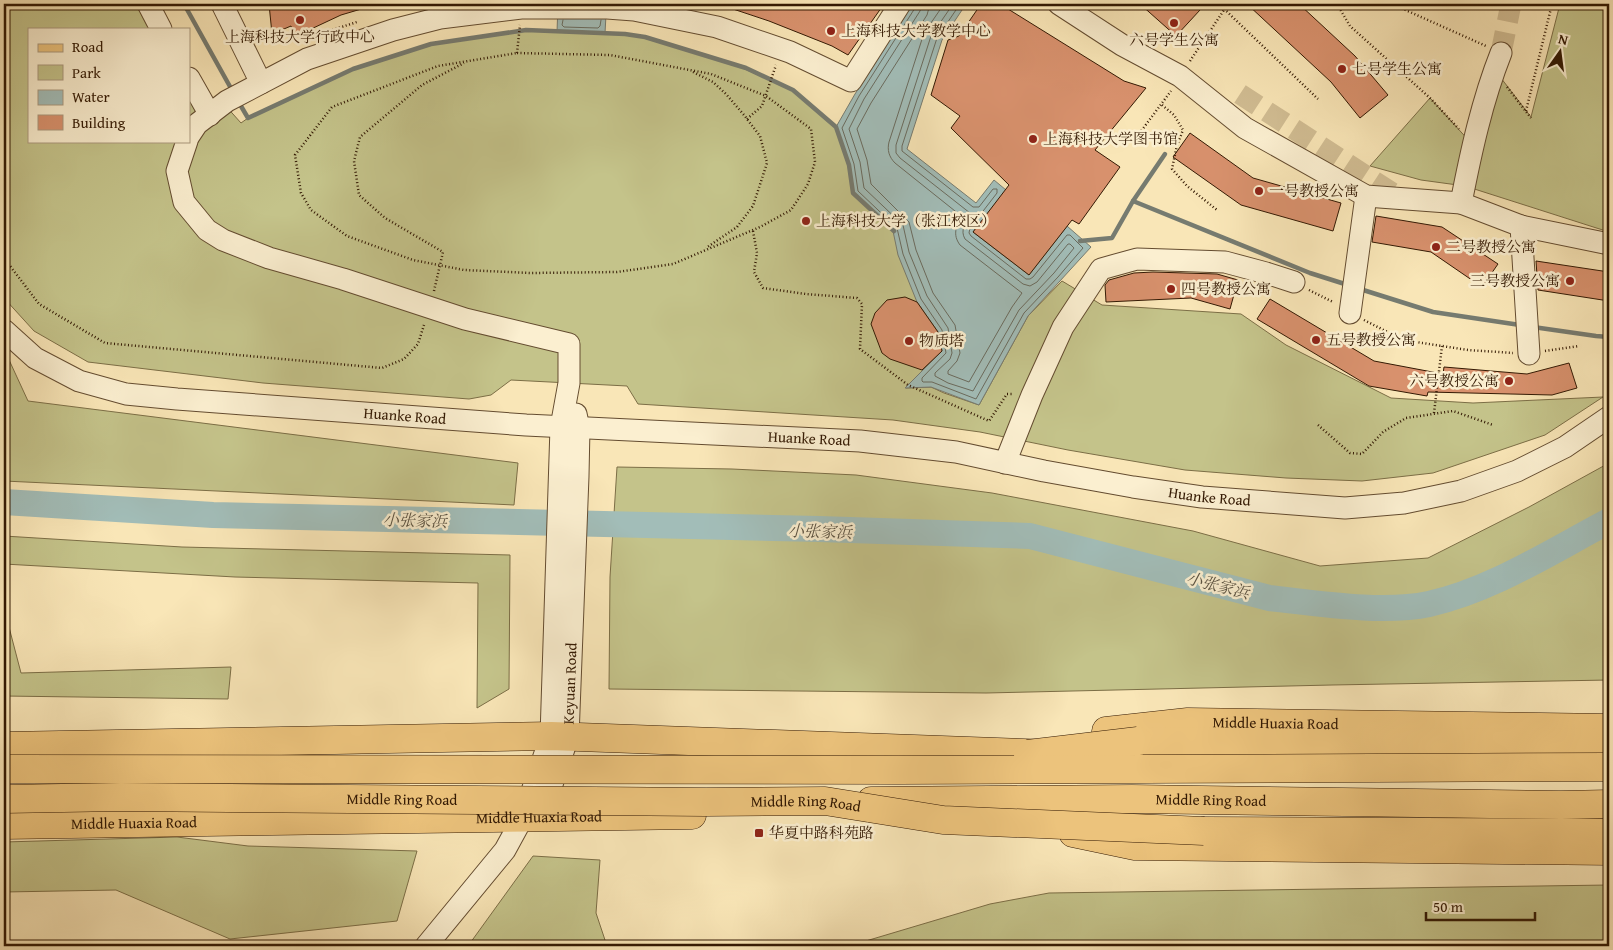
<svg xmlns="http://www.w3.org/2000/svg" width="1613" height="950" font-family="'Gentium Book Plus','Noto Serif SC',serif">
  <rect width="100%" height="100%" fill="#f9e6b7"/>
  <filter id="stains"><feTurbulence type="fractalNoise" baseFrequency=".004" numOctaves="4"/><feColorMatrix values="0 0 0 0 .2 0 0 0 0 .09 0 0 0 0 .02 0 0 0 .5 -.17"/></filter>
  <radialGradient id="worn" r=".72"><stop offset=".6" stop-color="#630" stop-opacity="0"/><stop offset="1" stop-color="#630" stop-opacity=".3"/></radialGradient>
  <g fill="#c4c38a" stroke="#7c6e46">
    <polygon points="4,4 148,4 161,29 29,29 29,141 182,141 189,131 189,78 210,115 224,104 241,123 248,118 353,69 427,45 526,30 625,34 645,37 733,64 793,90 836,127 849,165 853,193 893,231 938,332 942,351 906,388 931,387 944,393 979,405 1028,316 1062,281 1102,305 1241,314 1286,345 1391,398 1473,403 1603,397 1545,435 1433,473 1362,481 1286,478 1185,470 1068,450 980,432 893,420 638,404 627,386 511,380 491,395 469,399 263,383 88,362 34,331 4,298"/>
    <polygon points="1560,4 1609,4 1609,232 1465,186 1421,180 1370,166 1430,98 1472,144 1494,69 1531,117"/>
    <polygon points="4,349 28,401 518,463 514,505 4,481"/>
    <polygon points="1609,463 1609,680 1332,685 986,693 609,689 610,577 617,467 732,469 856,475 992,493 1193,531 1320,566 1428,558 1529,507"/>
    <polygon points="4,536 182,547 510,555 509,689 477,708 478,583 235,577 4,564"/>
    <polygon points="4,608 21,673 231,667 228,699 4,696"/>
    <polygon points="177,837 248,846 417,851 397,921 230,939 116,890 4,892 4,842"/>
    <polygon points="533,856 600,860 596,913 607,946 468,946"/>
    <polygon points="1609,885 1609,946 849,946 990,904 1049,893"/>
  </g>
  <g fill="#a2bdb8" stroke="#767b70">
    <polygon points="558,4 606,15 605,33 557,32"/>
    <polygon points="912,4 966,4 942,40 907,149 976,203 994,180 1006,190 973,232 1029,275 1067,226 1091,247 1028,316 979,405 931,387 905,388 942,351 938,332 917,302 898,255 893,231 853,193 849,165 836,127 855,94"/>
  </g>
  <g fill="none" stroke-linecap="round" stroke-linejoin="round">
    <g stroke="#6a6b5e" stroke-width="1">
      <polyline points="916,4 915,8 859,96 842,128 854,164 858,191 897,228 903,254 921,299 942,330 946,353 922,378 922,381 923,382 932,382 976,399 1024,313 1058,277 1083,248 1070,235 1067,235 1033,277 1030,279 1026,279 971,236 969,233 970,228 997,193 997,189 993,189 979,207 973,207 902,151 902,146 937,38 960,4"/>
      <path d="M922,4L920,11L864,99L849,129L860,162L864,188L903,225L909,252L927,296L948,328L952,353L950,359L935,373V376L948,383L973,391L1019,310L1054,273L1074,248L1070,244H1068L1037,282L1030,286L1023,284L965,239C960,230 965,224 971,216L970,213L900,158L896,153V145L931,36L953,4"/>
      <path d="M930,4L927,15L871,103L857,129L867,160L871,184L909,222L916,250L933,293L955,325L960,353L957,361L948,371V374L969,382L1012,307L1022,293L960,245C952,234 957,227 960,215L895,163C889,157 887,150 889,142L924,33L944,4"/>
      <polyline points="563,20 562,25 564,27 598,28 600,26 601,20"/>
    </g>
    <g stroke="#767b70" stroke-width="4.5">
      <polyline points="184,4 233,92"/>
      <polyline points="238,101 248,118 353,69 431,44 526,30 625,34 645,37 746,68 793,90 836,127 849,165 853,193 894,231"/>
      <polyline points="1133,201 1165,154"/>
      <polyline points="1080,241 1112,238 1133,201 1310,273 1348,285"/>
      <polyline points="1360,289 1433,312 1520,325"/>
      <polyline points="1533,327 1596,336 1609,337"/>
    </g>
    <path stroke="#a2bdb8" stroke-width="26" d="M4,502L213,515L819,529L1030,536L1269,598C1316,603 1382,614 1429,604C1492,590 1552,551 1609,521"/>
  </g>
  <g fill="#d8916d" stroke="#331903">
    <polygon points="269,4 368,4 368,7 341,15 294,37 291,26 272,34"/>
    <polygon points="724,4 884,4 848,55 832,46 769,21 724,6"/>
    <polygon points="981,4 1000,4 1124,81 1146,88 1095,150 1120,167 1079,224 1072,220 1029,275 973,232 1009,185 951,128 960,116 931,95 948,40 959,36"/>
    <polygon points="1140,4 1194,4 1200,10 1176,36"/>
    <polygon points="1247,4 1299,4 1355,56 1388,95 1360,118 1331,82"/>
    <polygon points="1190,133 1253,178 1341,203 1333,231 1241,205 1173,157"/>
    <polygon points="1376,216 1442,227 1498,264 1482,287 1431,252 1372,242"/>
    <polygon points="1536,261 1609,272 1609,301 1538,290"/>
    <polygon points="1153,272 1217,274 1238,280 1230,309 1191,298 1106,302 1105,285 1109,280 1134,273"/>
    <polygon points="905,297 917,302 938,332 942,351 922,370 890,359 882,353 871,324 875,313 887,300"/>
    <polygon points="1270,299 1374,361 1443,374 1444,367 1527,374 1569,363 1577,388 1552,395 1428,392 1427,396 1369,386 1257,319"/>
  </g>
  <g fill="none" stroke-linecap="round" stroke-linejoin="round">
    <g stroke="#d1bd93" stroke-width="21" stroke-dasharray="21 11" stroke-linecap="butt">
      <polyline points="1501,53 1511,4"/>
      <polyline points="1240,94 1400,198"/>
    </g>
    <g stroke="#644c30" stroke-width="23">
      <g id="minor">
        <polyline points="148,4 161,29"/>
        <polyline points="222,4 261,83"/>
        <polyline points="1059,4 1122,45 1180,76 1245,128 1366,196 1461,203"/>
        <path d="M1501,53C1482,101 1471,152 1461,203L1521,226L1609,244"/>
        <polyline points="189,78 210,115"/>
        <polyline points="189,136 197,124 227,101 307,59 393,30 440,18 521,8 607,8 634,10 717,27 790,52 851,81 900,4"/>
        <polyline points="187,141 177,171 184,202 207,230 223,240 269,258 343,279 465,319 569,344 569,383 561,427 551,736 523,817 505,850 426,946"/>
        <polyline points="1521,226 1529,354"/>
        <polyline points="1350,313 1366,196"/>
        <path id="s1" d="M4,330L35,358L79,381L126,394L177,399L526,425L860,441L956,452L1044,471L1133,487L1202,497L1345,508L1404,503L1461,491L1517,471L1565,447L1609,417"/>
        <polyline points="1005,463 1032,395 1063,327 1101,269 1137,259 1225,262 1266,273 1294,282"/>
        <path id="s2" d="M542,814L568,737L578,476L579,428L576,414"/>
      </g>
    </g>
    <g stroke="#331903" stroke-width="29">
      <g id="major">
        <path id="s3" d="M1106,731L1188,722L1609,728"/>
        <polyline points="4,746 551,736 1052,754"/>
        <path id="s4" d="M4,825L692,815"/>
        <polyline points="1073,833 1135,846 1609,851"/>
      </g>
    </g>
    <g stroke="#331903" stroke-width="29">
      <g id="highway">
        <polyline points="1138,741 1609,743"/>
        <path id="s5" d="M871,801L1132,799L1561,805L1609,804"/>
        <polyline points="1204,831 1609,833"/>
      </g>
    </g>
    <g stroke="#331903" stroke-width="2.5" stroke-dasharray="1 2.5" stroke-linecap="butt">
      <polyline points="1219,4 1318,99"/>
      <polyline points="1337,4 1350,26 1430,98 1459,129"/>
      <polyline points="1392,4 1486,46"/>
      <polyline points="169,8 177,4"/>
      <polyline points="329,31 357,22"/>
      <polygon points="517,53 610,55 711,74 766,96 811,129 815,162 808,184 791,210 760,227 673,264 617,272 531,273 464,270 413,260 347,236 311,210 301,193 295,155 332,107 438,66"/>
      <polyline points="517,53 520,25"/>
      <polyline points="1190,61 1228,4"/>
      <polyline points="693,72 713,82 726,94 744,115 760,136 767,163 753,206 737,227 706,248"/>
      <polyline points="1507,87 1531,118"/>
      <polyline points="1162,105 1174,115 1183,130 1177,145 1172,169 1187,186 1217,210"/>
      <polyline points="1526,111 1552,4"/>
      <polyline points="747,119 762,106 776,65"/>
      <polyline points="1133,142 1171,91"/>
      <polyline points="753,231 757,253 754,272 763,288 806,294 857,298 862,304 860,349 908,385 989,421 1007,394 1014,394"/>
      <polyline points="4,258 39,304 105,343 382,368 404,359 418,344 424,325"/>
      <polyline points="1309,290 1333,302"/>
      <polyline points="434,291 443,252 385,218 359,195 354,161 360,137 422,85 464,63"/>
      <polyline points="1364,320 1403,340 1468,350 1513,353"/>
      <polyline points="1545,351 1579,346"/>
      <polyline points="1434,413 1442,346"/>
      <polyline points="1318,425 1350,453 1362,454 1383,432 1406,418 1453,411 1493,425"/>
    </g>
    <use href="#minor" stroke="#fbefd0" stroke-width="21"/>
    <use href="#major" stroke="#ecc37c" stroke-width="28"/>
    <use href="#highway" stroke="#ecc37c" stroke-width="28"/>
    <g stroke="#331903" stroke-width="29" stroke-linecap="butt">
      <g id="highway-bridge">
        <polyline points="1028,754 1138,741"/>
        <polyline points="4,769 898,770 1609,767"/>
        <path id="s6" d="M4,799L121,797L706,802L825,801L943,820L1204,831"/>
      </g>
    </g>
    <use href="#highway-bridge" stroke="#ecc37c" stroke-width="28"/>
  </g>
  <g fill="#8f2418" stroke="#fbefd0" stroke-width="2">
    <circle cx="300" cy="20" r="5"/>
    <circle cx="1174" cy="23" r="5"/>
    <circle cx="831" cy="31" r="5"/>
    <circle cx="1342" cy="69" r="5"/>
    <circle cx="1033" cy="139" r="5"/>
    <circle cx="1259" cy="191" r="5"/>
    <circle cx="806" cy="221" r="5"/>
    <circle cx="1436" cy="247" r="5"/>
    <circle cx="1570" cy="281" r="5"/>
    <circle cx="1171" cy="289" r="5"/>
    <circle cx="1316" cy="340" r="5"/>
    <circle cx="909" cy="341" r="5"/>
    <circle cx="1509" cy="381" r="5"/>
    <rect x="754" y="828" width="10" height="10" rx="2.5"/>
  </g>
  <g text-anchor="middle" stroke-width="5" stroke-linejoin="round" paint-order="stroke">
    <g font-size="15" fill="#331903" stroke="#fbefd0" text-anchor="start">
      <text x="841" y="36">上海科技大学教学中心</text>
      <text x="300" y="42" text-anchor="middle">上海科技大学行政中心</text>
      <text x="1174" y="45" text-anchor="middle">六号学生公寓</text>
      <text x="1352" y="74">七号学生公寓</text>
      <text x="1043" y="144">上海科技大学图书馆</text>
      <text x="1269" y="196">一号教授公寓</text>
      <text x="816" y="226">上海科技大学（张江校区）</text>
      <text x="1446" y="252">二号教授公寓</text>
      <text x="1560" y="286" text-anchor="end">三号教授公寓</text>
      <text x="1181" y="294">四号教授公寓</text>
      <text x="1326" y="345">五号教授公寓</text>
      <text x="919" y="346">物质塔</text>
      <text x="1499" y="386" text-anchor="end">六号教授公寓</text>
      <text x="769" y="838">华夏中路科苑路</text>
    </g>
    <g font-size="15" fill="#331903" stroke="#fbefd0">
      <text dy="5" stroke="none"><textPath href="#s1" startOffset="420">Huanke Road</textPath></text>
      <text dy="5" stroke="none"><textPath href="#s1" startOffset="825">Huanke Road</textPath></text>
      <text dy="5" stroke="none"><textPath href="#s1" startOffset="1230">Huanke Road</textPath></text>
      <text dy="5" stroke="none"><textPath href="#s2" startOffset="135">Keyuan Road</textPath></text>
      <text dy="5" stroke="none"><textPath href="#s3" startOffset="170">Middle Huaxia Road</textPath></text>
      <text dy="5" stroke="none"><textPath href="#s6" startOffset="398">Middle Ring Road</textPath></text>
      <text dy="5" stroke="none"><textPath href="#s5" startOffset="340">Middle Ring Road</textPath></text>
      <text dy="5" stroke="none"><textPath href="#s6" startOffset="802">Middle Ring Road</textPath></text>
      <text dy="5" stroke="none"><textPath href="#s4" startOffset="535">Middle Huaxia Road</textPath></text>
      <text dy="5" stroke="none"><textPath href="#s4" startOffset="130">Middle Huaxia Road</textPath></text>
    </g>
    <g font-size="16" font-style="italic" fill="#5a5242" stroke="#fbefd0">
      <text transform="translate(415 520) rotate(2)" y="6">小张家浜</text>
      <text transform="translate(820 531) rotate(2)" y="6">小张家浜</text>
      <text transform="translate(1218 585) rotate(14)" y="6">小张家浜</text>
    </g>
  </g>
  <rect width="1613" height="950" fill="none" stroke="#f9e6b7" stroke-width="20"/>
  <rect x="5" y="5" width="1603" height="940" fill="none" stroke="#331903" stroke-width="2.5"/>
  <rect x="10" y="10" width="1593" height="930" fill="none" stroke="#331903"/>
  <rect x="28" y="28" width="162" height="115" fill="#fbefd0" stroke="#ab997e"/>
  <rect x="38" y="44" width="25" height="8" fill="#ecc37c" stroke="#ab997e"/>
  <text x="72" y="52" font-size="15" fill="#331903">Road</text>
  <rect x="38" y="65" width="25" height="15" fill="#c4c38a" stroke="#ab997e"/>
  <text x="72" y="78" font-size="15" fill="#331903">Park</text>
  <rect x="38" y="90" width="25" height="15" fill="#a2bdb8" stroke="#ab997e"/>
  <text x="72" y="102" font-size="15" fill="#331903">Water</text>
  <rect x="38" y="115" width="25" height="15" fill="#d8916d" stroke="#ab997e"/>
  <text x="72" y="128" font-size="15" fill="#331903">Building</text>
  <g transform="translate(1560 52) rotate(14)" stroke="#fbefd0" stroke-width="4" paint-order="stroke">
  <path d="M0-4L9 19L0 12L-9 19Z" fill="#331903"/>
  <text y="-8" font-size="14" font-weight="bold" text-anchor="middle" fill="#331903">N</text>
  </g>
  <path d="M1426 912v8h109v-8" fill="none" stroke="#331903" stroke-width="2.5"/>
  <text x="1433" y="912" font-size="15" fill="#331903" stroke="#fbefd0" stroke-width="4" paint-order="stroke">50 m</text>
  <rect width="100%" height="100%" filter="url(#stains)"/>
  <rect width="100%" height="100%" fill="url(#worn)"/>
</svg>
